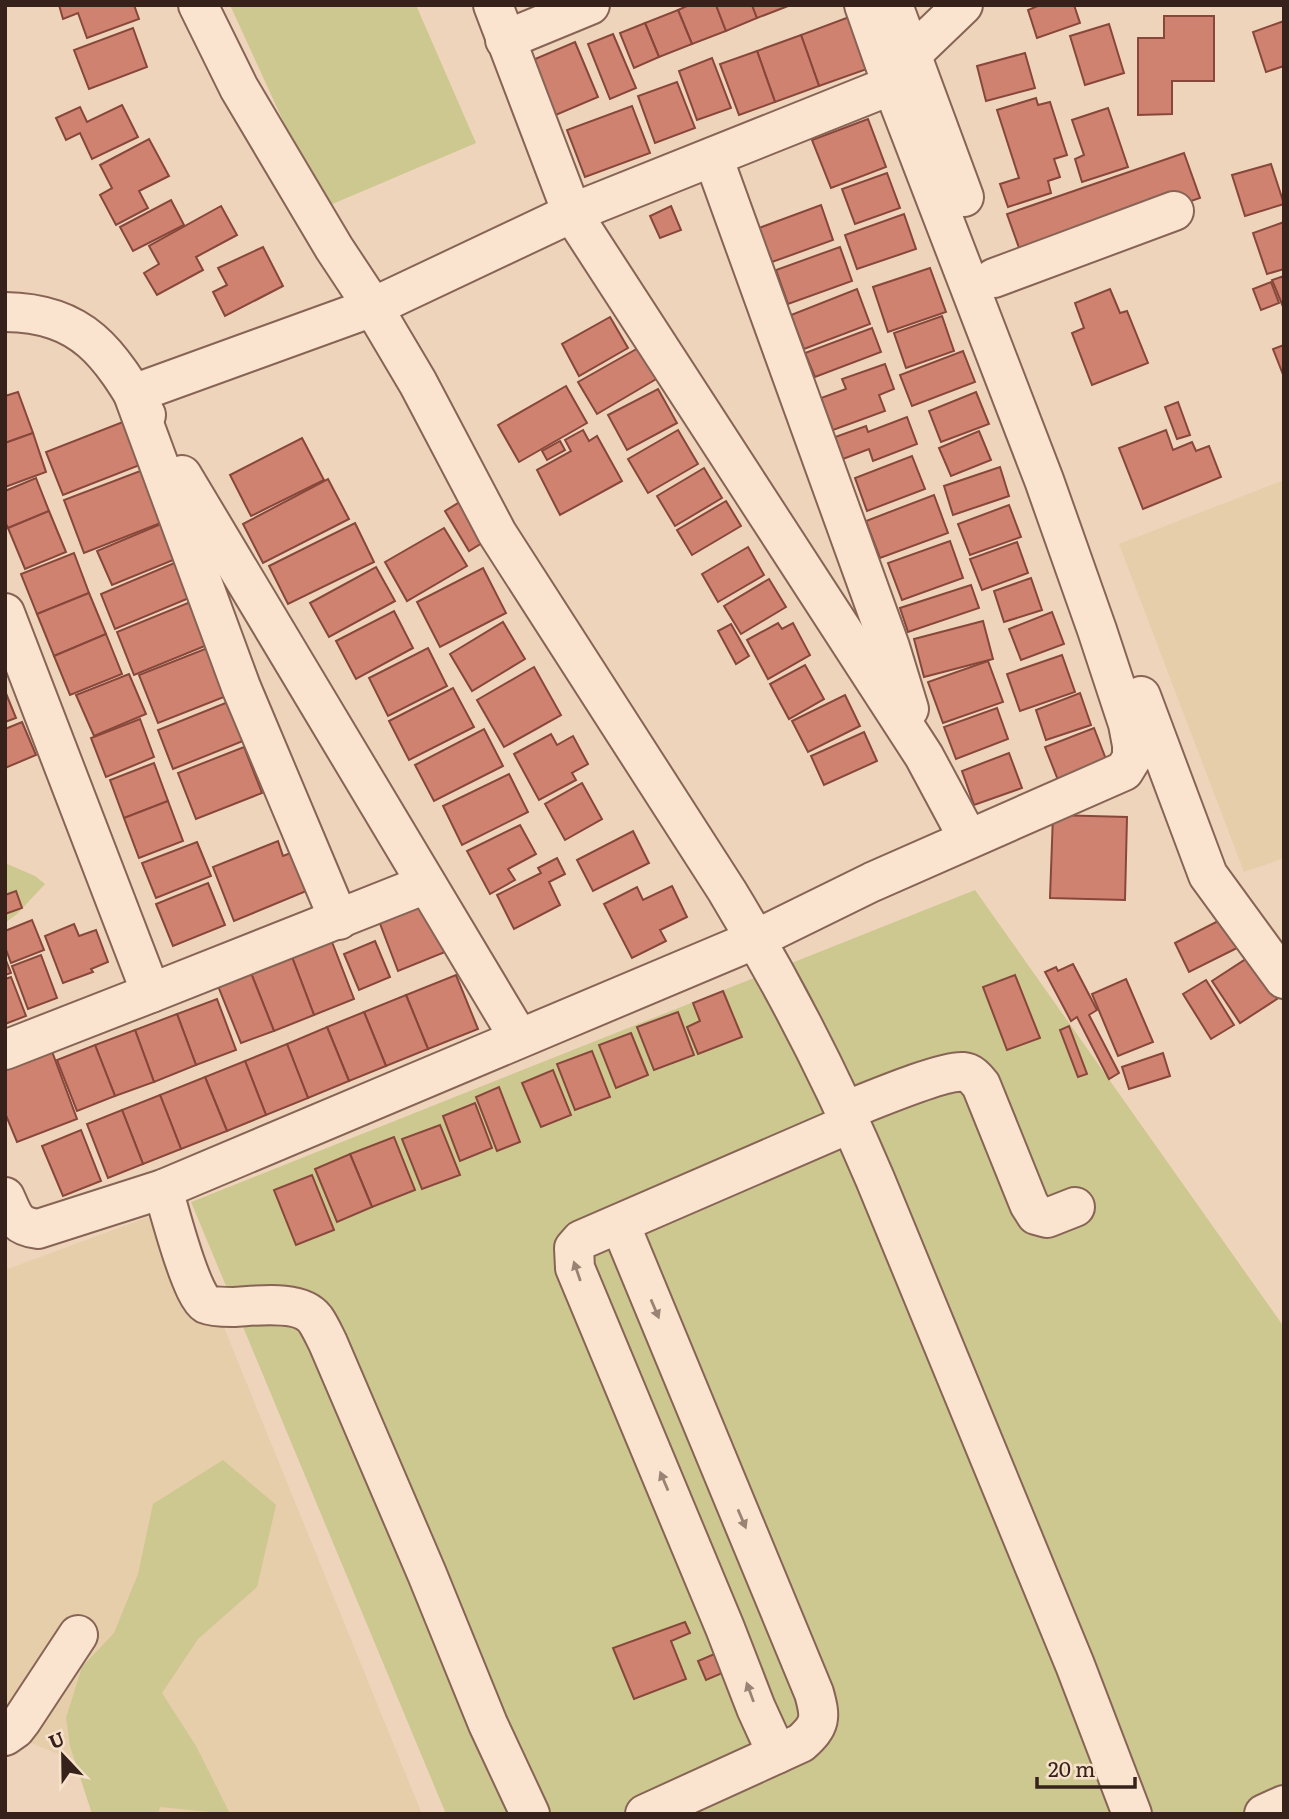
<svg xmlns="http://www.w3.org/2000/svg" width="1289" height="1819" font-family="Literata,serif">
  <rect width="100%" height="100%" fill="#efd4bc"/>
  <g fill="#e5cea9">
    <polygon points="1284,480 1284,858 1244,872 1119,544"/>
    <polygon points="175,1207 422,1814 93,1814 84,1764 5,1733 5,1270"/>
  </g>
  <g fill="#cdc790">
    <polygon points="230,5 416,5 476,143 323,208"/>
    <polygon points="5,863 35,876 45,884 17,914 5,923"/>
    <polygon points="975,890 1284,1327 1284,1814 446,1814 191,1202"/>
    <polygon points="223,1460 276,1505 257,1587 198,1639 162,1693 196,1746 230,1814 160,1807 158,1814 92,1814 70,1746 66,1718 82,1667 114,1633 138,1574 153,1504"/>
  </g>
  <g fill="#d08270" stroke="#87473a" stroke-width="2">
    <polygon points="59,5 134,5 139,19 87,38 78,13 63,19"/>
    <polygon points="689,5 716,5 726,31 692,44 678,10"/>
    <polygon points="716,5 752,5 757,18 726,31"/>
    <polygon points="752,5 788,5 788,6 757,18"/>
    <polygon points="1040,5 1074,5 1080,23 1037,38 1028,10"/>
    <polygon points="678,10 692,44 659,57 645,23"/>
    <polygon points="1164,16 1214,16 1214,81 1172,81 1172,114 1138,115 1138,38 1164,38"/>
    <polygon points="849,17 867,69 819,86 801,35"/>
    <polygon points="1284,21 1284,66 1266,72 1253,32"/>
    <polygon points="645,23 659,57 634,68 620,33"/>
    <polygon points="1109,24 1124,73 1085,85 1070,36"/>
    <polygon points="133,28 147,67 89,89 74,50"/>
    <polygon points="613,34 636,88 610,99 588,44"/>
    <polygon points="801,35 819,86 775,102 757,51"/>
    <polygon points="575,42 598,97 551,117 528,62"/>
    <polygon points="757,51 775,102 739,115 720,64"/>
    <polygon points="1025,53 1035,88 986,101 977,66"/>
    <polygon points="712,58 731,108 697,120 679,71"/>
    <polygon points="677,82 695,128 655,143 638,96"/>
    <polygon points="1036,98 1038,105 1050,102 1067,155 1054,159 1060,177 1048,181 1051,193 1008,207 1000,184 1019,178 997,110"/>
    <polygon points="122,105 138,137 92,159 80,133 66,140 56,118 80,107 87,122"/>
    <polygon points="632,106 650,153 585,177 567,130"/>
    <polygon points="1108,108 1128,167 1082,182 1075,159 1084,155 1072,120"/>
    <polygon points="868,119 886,167 831,188 812,140"/>
    <polygon points="149,139 169,176 139,191 148,208 116,225 100,195 112,188 100,165"/>
    <polygon points="1184,153 1200,198 1023,259 1007,214"/>
    <polygon points="1271,164 1284,204 1245,216 1232,175"/>
    <polygon points="887,173 900,208 855,224 842,189"/>
    <polygon points="171,200 184,225 133,251 120,227"/>
    <polygon points="821,205 833,240 772,262 759,228"/>
    <polygon points="221,206 237,235 196,257 203,270 157,295 144,273 159,264 149,246"/>
    <polygon points="671,206 681,230 660,238 650,216"/>
    <polygon points="904,214 916,249 857,269 845,235"/>
    <polygon points="1284,222 1284,269 1267,274 1253,233"/>
    <polygon points="263,247 283,286 225,316 213,292 227,285 218,268"/>
    <polygon points="840,247 852,281 788,304 776,270"/>
    <polygon points="930,268 946,312 888,332 873,287"/>
    <polygon points="1284,276 1284,309 1272,280"/>
    <polygon points="1271,282 1279,303 1261,310 1253,289"/>
    <polygon points="857,289 870,324 804,349 791,315"/>
    <polygon points="1110,289 1120,313 1127,311 1148,363 1092,385 1072,333 1084,328 1075,303"/>
    <polygon points="942,316 954,351 906,368 894,333"/>
    <polygon points="610,317 628,348 579,376 562,344"/>
    <polygon points="872,328 881,352 815,377 805,353"/>
    <polygon points="1284,345 1284,377 1273,349"/>
    <polygon points="640,347 658,378 597,414 578,382"/>
    <polygon points="963,351 975,382 912,406 900,375"/>
    <polygon points="885,364 894,389 879,395 885,411 833,430 821,398 846,389 842,379"/>
    <polygon points="566,386 587,423 519,462 498,425"/>
    <polygon points="658,389 677,423 627,450 608,415"/>
    <polygon points="18,392 33,433 5,443 5,396"/>
    <polygon points="976,392 989,424 941,442 929,411"/>
    <polygon points="1178,402 1190,435 1177,439 1165,407"/>
    <polygon points="907,417 917,444 873,461 869,449 843,459 835,437 866,426 868,432"/>
    <polygon points="133,418 150,461 63,495 46,452"/>
    <polygon points="583,430 589,441 597,436 622,481 560,515 537,470 571,451 565,440"/>
    <polygon points="678,430 698,464 648,493 628,459"/>
    <polygon points="1166,430 1173,450 1192,442 1196,451 1209,446 1221,477 1143,509 1119,448"/>
    <polygon points="979,431 991,460 951,476 939,448"/>
    <polygon points="33,433 46,472 5,487 5,443"/>
    <polygon points="302,438 324,480 251,516 230,475"/>
    <polygon points="560,441 565,450 547,460 542,451"/>
    <polygon points="912,456 925,489 867,511 855,478"/>
    <polygon points="156,465 176,517 84,553 64,500"/>
    <polygon points="1000,467 1009,496 953,515 944,486"/>
    <polygon points="704,468 722,498 675,526 657,496"/>
    <polygon points="36,478 49,511 8,528 5,522 5,491"/>
    <polygon points="328,479 349,519 263,563 243,524"/>
    <polygon points="934,495 948,533 880,558 866,521"/>
    <polygon points="463,500 487,540 469,551 445,511"/>
    <polygon points="726,501 741,526 692,555 677,530"/>
    <polygon points="1009,505 1021,537 970,555 958,524"/>
    <polygon points="49,511 66,552 25,569 8,528"/>
    <polygon points="168,521 183,556 112,585 97,551"/>
    <polygon points="355,523 374,562 288,604 269,566"/>
    <polygon points="444,528 467,566 407,601 385,562"/>
    <polygon points="950,541 963,578 902,600 888,563"/>
    <polygon points="1017,542 1028,573 982,590 970,559"/>
    <polygon points="748,547 764,575 718,602 702,574"/>
    <polygon points="74,553 89,593 37,614 21,574"/>
    <polygon points="186,558 201,593 115,629 101,594"/>
    <polygon points="376,567 395,601 329,637 310,603"/>
    <polygon points="483,568 506,613 440,647 417,602"/>
    <polygon points="1031,578 1042,610 1004,622 994,591"/>
    <polygon points="769,579 786,607 741,634 724,606"/>
    <polygon points="971,585 979,608 908,632 900,608"/>
    <polygon points="89,593 106,634 54,656 37,614"/>
    <polygon points="205,596 222,639 134,675 117,632"/>
    <polygon points="394,611 413,648 356,679 336,641"/>
    <polygon points="1052,612 1064,644 1021,660 1009,629"/>
    <polygon points="983,621 993,659 924,677 914,639"/>
    <polygon points="503,622 525,659 472,691 450,654"/>
    <polygon points="778,623 782,629 793,623 810,655 768,679 747,640"/>
    <polygon points="731,624 749,656 736,664 718,631"/>
    <polygon points="106,634 122,674 70,695 54,656"/>
    <polygon points="210,647 229,695 158,723 139,675"/>
    <polygon points="428,648 447,686 388,716 369,678"/>
    <polygon points="1062,655 1075,692 1020,711 1007,674"/>
    <polygon points="988,661 1003,702 943,723 928,682"/>
    <polygon points="805,665 824,699 789,719 770,684"/>
    <polygon points="534,667 561,715 504,747 477,700"/>
    <polygon points="129,674 146,714 94,736 76,695"/>
    <polygon points="453,688 474,727 409,760 389,721"/>
    <polygon points="5,691 16,718 5,722"/>
    <polygon points="1080,693 1091,725 1046,740 1036,710"/>
    <polygon points="845,695 860,726 808,752 792,721"/>
    <polygon points="238,698 253,737 173,769 158,730"/>
    <polygon points="997,708 1008,739 956,759 944,727"/>
    <polygon points="140,719 154,757 106,777 91,738"/>
    <polygon points="22,722 36,755 5,768 5,729"/>
    <polygon points="1094,728 1107,762 1058,780 1045,747"/>
    <polygon points="484,729 503,766 434,801 415,765"/>
    <polygon points="864,732 877,761 824,785 811,756"/>
    <polygon points="551,734 557,745 573,736 588,764 572,773 576,780 539,800 514,754"/>
    <polygon points="244,747 262,793 196,819 178,773"/>
    <polygon points="1009,753 1022,788 974,805 962,771"/>
    <polygon points="154,763 168,801 124,818 110,780"/>
    <polygon points="509,774 528,812 462,845 443,806"/>
    <polygon points="582,783 602,819 565,840 545,804"/>
    <polygon points="168,801 183,841 139,858 124,818"/>
    <polygon points="1053,815 1127,817 1125,900 1050,898"/>
    <polygon points="520,825 536,854 508,869 515,880 490,894 467,851"/>
    <polygon points="633,831 649,863 593,891 577,860"/>
    <polygon points="278,841 283,856 301,849 316,887 234,921 213,867"/>
    <polygon points="197,842 211,876 156,898 142,863"/>
    <polygon points="557,858 565,874 549,882 560,905 514,929 497,895 541,873 538,868"/>
    <polygon points="208,883 225,925 173,946 156,904"/>
    <polygon points="672,886 687,917 660,930 666,941 632,958 604,904 637,887 643,900"/>
    <polygon points="16,891 22,908 5,914 5,895"/>
    <polygon points="430,900 450,950 398,971 379,921"/>
    <polygon points="1222,919 1237,948 1189,972 1175,943"/>
    <polygon points="32,920 44,950 11,963 5,947 5,931"/>
    <polygon points="74,924 79,936 96,930 108,962 91,969 93,972 63,983 45,936"/>
    <polygon points="375,941 390,977 359,990 344,954"/>
    <polygon points="332,942 354,999 314,1015 292,957"/>
    <polygon points="41,955 57,998 28,1009 12,966"/>
    <polygon points="292,957 314,1015 274,1031 251,973"/>
    <polygon points="1249,957 1277,999 1240,1023 1212,981"/>
    <polygon points="5,958 11,973 5,975"/>
    <polygon points="1073,964 1097,1010 1089,1015 1119,1073 1109,1079 1077,1017 1071,1021 1045,972 1056,967 1058,971"/>
    <polygon points="251,973 274,1031 241,1043 218,986"/>
    <polygon points="456,975 478,1029 428,1049 406,995"/>
    <polygon points="1015,975 1040,1038 1007,1050 983,987"/>
    <polygon points="11,977 26,1016 5,1024 5,979"/>
    <polygon points="1126,979 1153,1042 1118,1056 1092,994"/>
    <polygon points="1206,980 1234,1025 1211,1039 1183,994"/>
    <polygon points="723,991 742,1037 698,1054 687,1027 700,1021 693,1003"/>
    <polygon points="406,995 428,1049 386,1066 364,1012"/>
    <polygon points="217,999 236,1050 196,1065 177,1014"/>
    <polygon points="364,1012 386,1066 349,1081 327,1027"/>
    <polygon points="678,1012 694,1055 654,1070 637,1027"/>
    <polygon points="177,1014 196,1065 154,1082 135,1030"/>
    <polygon points="1069,1026 1087,1074 1078,1077 1060,1030"/>
    <polygon points="327,1027 349,1081 308,1098 287,1044"/>
    <polygon points="135,1030 154,1082 115,1096 95,1045"/>
    <polygon points="631,1033 648,1075 616,1088 599,1045"/>
    <polygon points="287,1044 308,1098 266,1115 245,1061"/>
    <polygon points="95,1045 115,1096 77,1111 57,1060"/>
    <polygon points="50,1046 77,1119 17,1142 5,1113 5,1064"/>
    <polygon points="592,1051 610,1097 575,1110 557,1064"/>
    <polygon points="1163,1053 1170,1076 1129,1089 1122,1067"/>
    <polygon points="245,1061 266,1115 227,1131 205,1077"/>
    <polygon points="553,1070 571,1115 541,1127 522,1083"/>
    <polygon points="205,1077 227,1131 181,1149 160,1095"/>
    <polygon points="499,1087 520,1142 497,1151 476,1097"/>
    <polygon points="160,1095 181,1149 143,1164 122,1110"/>
    <polygon points="475,1103 492,1148 460,1161 443,1116"/>
    <polygon points="122,1110 143,1164 108,1178 87,1124"/>
    <polygon points="440,1125 460,1175 422,1189 402,1139"/>
    <polygon points="81,1130 101,1181 63,1196 42,1146"/>
    <polygon points="394,1137 415,1190 372,1207 350,1154"/>
    <polygon points="350,1154 372,1207 337,1222 315,1169"/>
    <polygon points="312,1175 334,1230 296,1245 274,1190"/>
    <polygon points="685,1622 690,1633 671,1641 686,1679 634,1699 613,1648"/>
    <polygon points="719,1652 727,1671 706,1680 698,1661"/>
  </g>
  <g fill="none" stroke-linecap="round" stroke-linejoin="round">
    <g stroke="#876455" stroke-width="42">
      <g id="minor">
        <path d="M198,5L239,88L334,248L373,307L418,383L497,533L727,891C783,983 833,1080 875,1179L1075,1665L1132,1814"/>
        <polyline points="493,5 572,213 924,756 968,838"/>
        <polyline points="893,5 964,197"/>
        <polyline points="505,40 590,5"/>
        <polyline points="912,54 963,5"/>
        <polyline points="713,157 890,647 909,709"/>
        <polyline points="994,278 1174,211"/>
        <path d="M5,312C84,313 109,353 146,415"/>
        <polyline points="182,475 519,1038"/>
        <polyline points="5,613 151,993 5,1050"/>
        <polyline points="1141,696 1208,875 1284,979"/>
        <polyline points="339,920 241,687 133,394 373,307 572,213 892,85"/>
        <polyline points="151,993 426,884"/>
        <path d="M845,1111C868,1102 943,1070 963,1072C972,1073 976,1079 981,1085L1029,1204L1036,1215L1047,1218L1075,1207"/>
        <path d="M163,1189C169,1209 191,1295 206,1304C213,1307 226,1307 233,1307C256,1306 300,1299 315,1319C320,1326 324,1335 328,1343L427,1574L488,1724L530,1814"/>
        <path d="M5,1197C14,1217 15,1226 38,1229L163,1189L756,939L872,882L1124,771L1132,758V745L1128,724L1097,630L1044,480L892,85L864,5"/>
        <path d="M620,1224L814,1693C821,1718 821,1725 801,1743L645,1814"/>
        <polyline points="5,1736 15,1729 22,1720 78,1635"/>
        <polyline points="777,1754 756,1708 725,1628 575,1268 574,1248 581,1240 851,1123"/>
        <polyline points="1264,1814 1284,1805"/>
      </g>
    </g>
    <use href="#minor" stroke="#fae4cf" stroke-width="38"/>
  </g>
  <defs><path id="oneway-solid" d="M-6-.8H1V-3.2L6.5 0L1 3.2V.8H-6Z" transform="scale(1.75)"/></defs>
  <g fill="#988374">
    <use href="#oneway-solid" transform="translate(577 1271) rotate(-109)"/>
    <use href="#oneway-solid" transform="translate(655 1309) rotate(67)"/>
    <use href="#oneway-solid" transform="translate(664 1481) rotate(-113)"/>
    <use href="#oneway-solid" transform="translate(742 1519) rotate(67)"/>
    <use href="#oneway-solid" transform="translate(750 1692) rotate(-110)"/>
  </g>
  <rect width="1289" height="1819" fill="none" stroke="#36221a" stroke-width="14"/>
  <g transform="translate(63 1756) rotate(338)" stroke="#f7e1cb" stroke-width="5" paint-order="stroke">
  <path d="M0-5L12 26L0 18L-12 26Z" fill="#36221a"/>
  <text y="-10" font-size="19" font-weight="bold" text-anchor="middle" fill="#36221a">U</text>
  </g>
  <path d="M1037 1777v10h98v-10" fill="none" stroke="#36221a" stroke-width="3.5"/>
  <text x="1048" y="1777" font-size="21" fill="#36221a" stroke="#f7e1cb" stroke-width="5" paint-order="stroke">20 m</text>
</svg>
